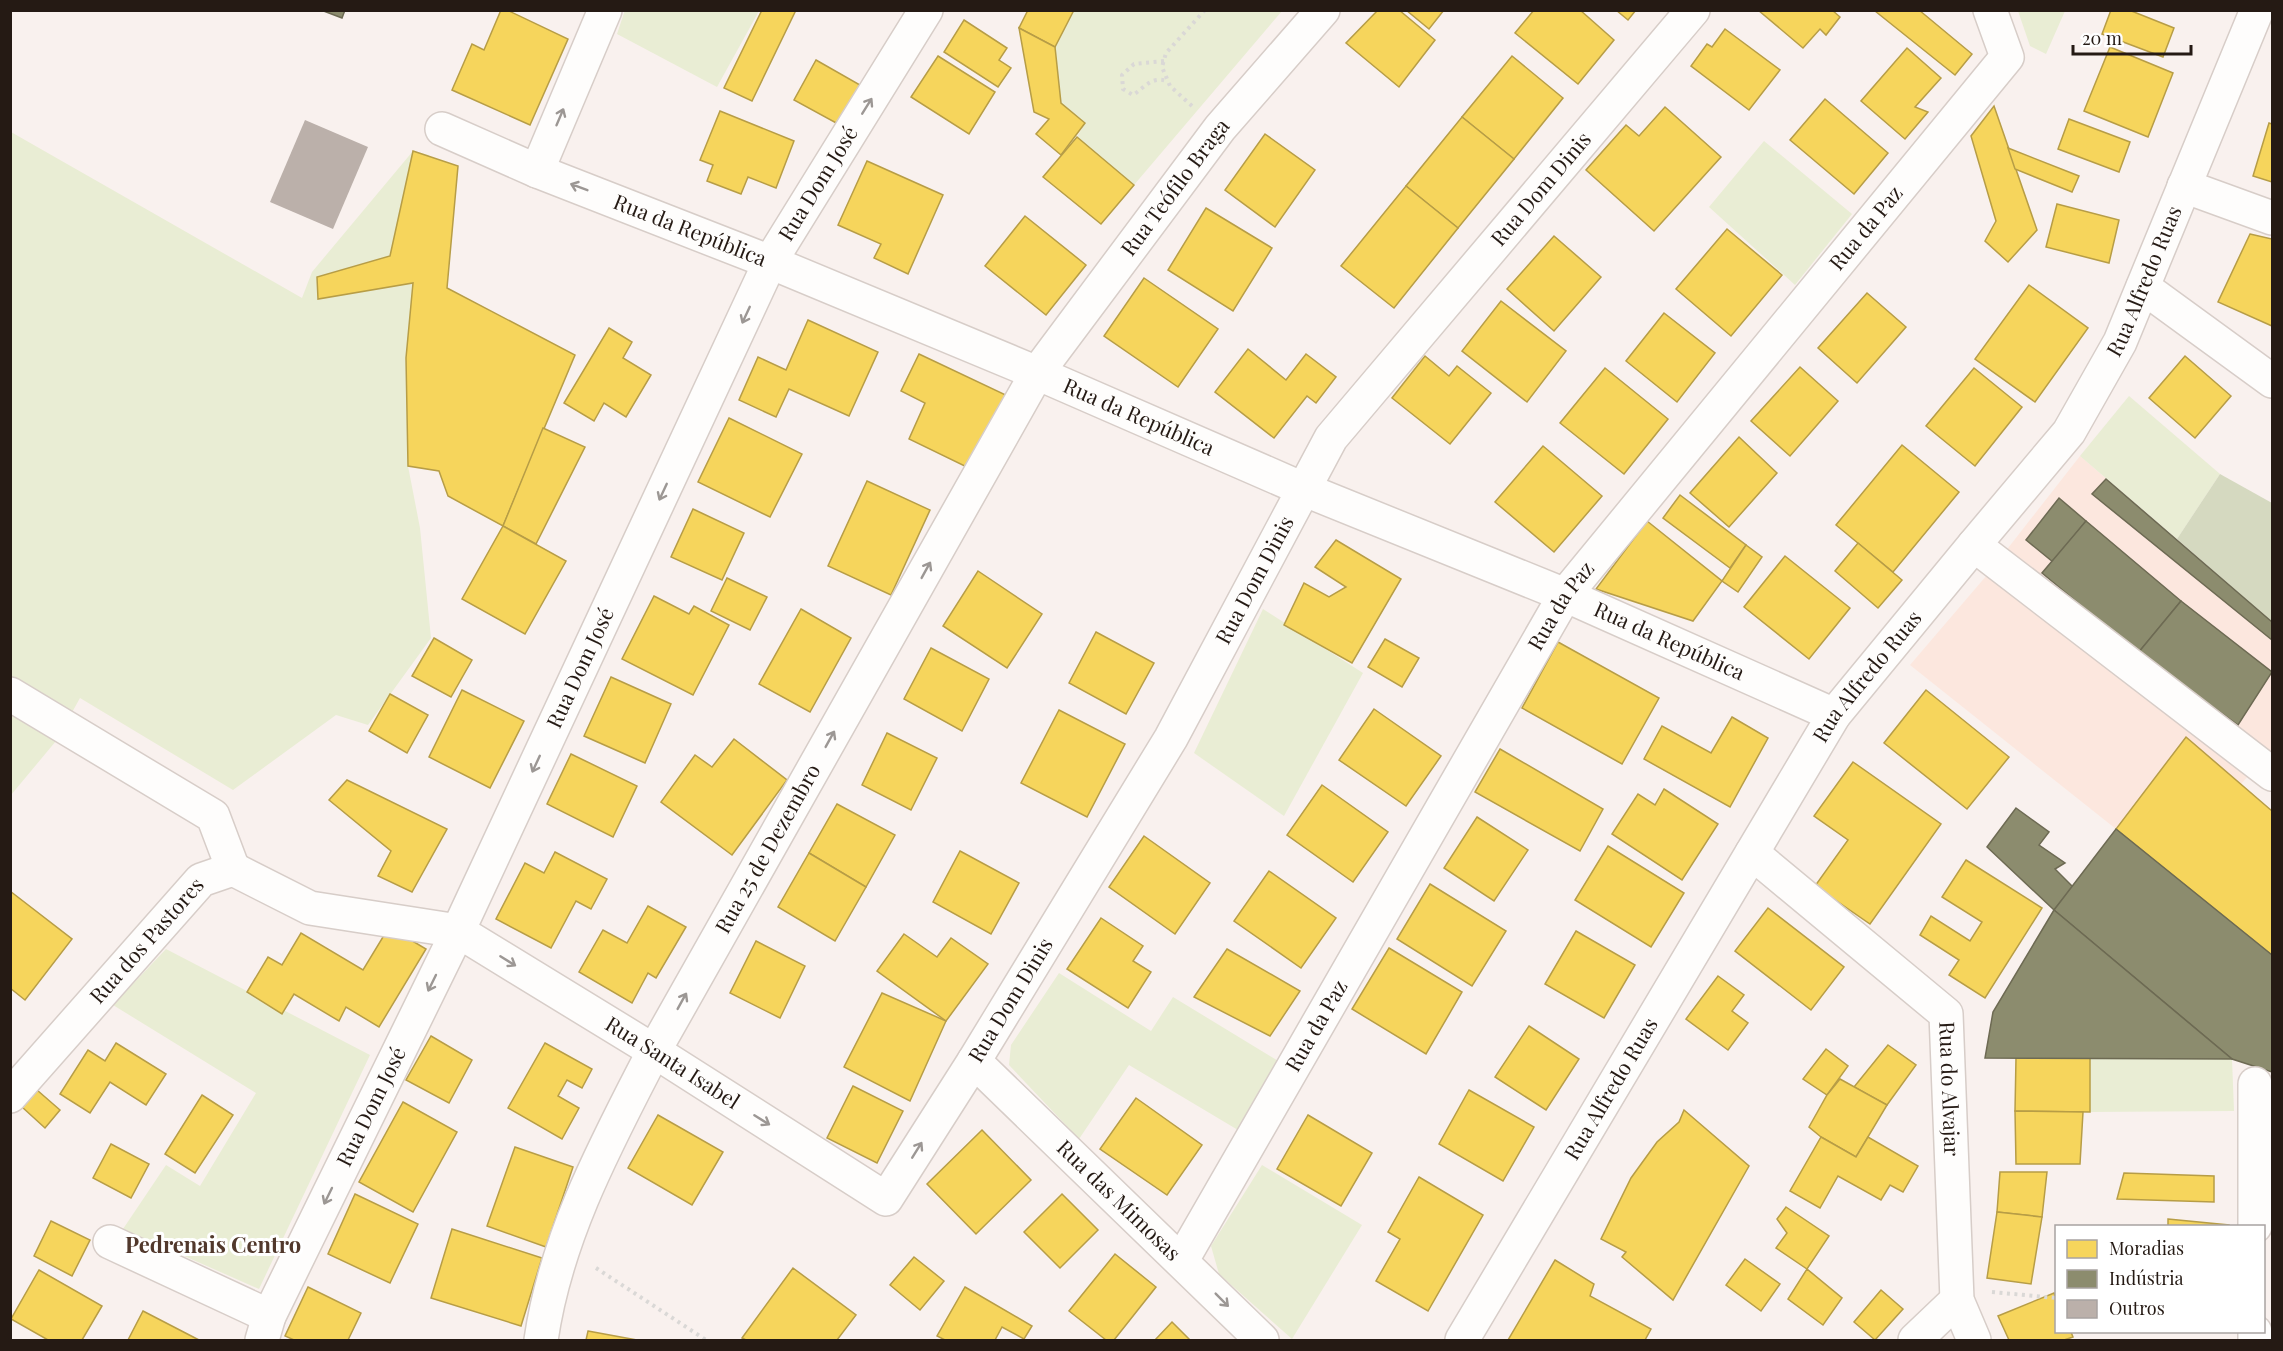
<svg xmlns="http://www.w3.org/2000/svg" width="2283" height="1351" font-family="'Playfair Display',serif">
  <rect width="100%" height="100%" fill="#f9f1ee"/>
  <polygon fill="#fce7de" points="2080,456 2272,622 2272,749 2241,784 2272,811 2272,1072 2231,1059 1985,1058 1993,1012 2054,910 2116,829 1910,665 1987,575"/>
  <g fill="#e9edd4">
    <polygon points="625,10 759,10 759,11 717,87 617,34"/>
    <polygon points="1074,11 1282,11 1134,185 1077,137 1085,123 1061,103 1055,47"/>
    <polygon points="2018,11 2065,11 2046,54 2030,46"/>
    <polygon points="11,132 302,298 312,272 413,151 429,155 417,278 408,466 420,528 431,638 368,725 336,715 233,790 80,698 56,741 11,795"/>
    <polygon points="1764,141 1852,214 1795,285 1709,207"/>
    <polygon points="2129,396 2220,474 2177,539 2080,456"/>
    <polygon points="1263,609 1363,673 1284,816 1194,753"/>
    <polygon points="166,949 370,1055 259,1289 123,1229 166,1165 200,1186 256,1093 113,1005"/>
    <polygon points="1059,973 1151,1031 1173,997 1280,1062 1243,1133 1129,1065 1079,1139 1009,1065 1011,1045"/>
    <polygon points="2090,1058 2232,1059 2234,1111 2090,1112"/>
    <polygon points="1262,1165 1362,1225 1292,1339 1219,1274 1211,1246"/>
  </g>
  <polygon fill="#d5d9c0" points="2220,474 2272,503 2272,622 2177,539"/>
  <g fill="#f6d55c" stroke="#b79d46" stroke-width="1.5">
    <polygon points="501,10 507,10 568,39 530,125 452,90 472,44 484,50"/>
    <polygon points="762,10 796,10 752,101 724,88"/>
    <polygon points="1028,10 1074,10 1055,47 1019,28"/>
    <polygon points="1378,10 1399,10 1435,40 1399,87 1346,43"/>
    <polygon points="1406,10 1444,10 1429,29"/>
    <polygon points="1534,10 1580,10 1614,40 1578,84 1515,33"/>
    <polygon points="1616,10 1636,10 1628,20"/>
    <polygon points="1758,10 1832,10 1840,17 1826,35 1820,29 1803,48"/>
    <polygon points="1919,10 1972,54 1955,75 1875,11"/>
    <polygon points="2111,10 2129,10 2174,28 2163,57 2102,34"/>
    <polygon points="964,20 1007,48 999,60 1011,68 998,87 944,52"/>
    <polygon points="1019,28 1055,47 1061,103 1085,123 1061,155 1036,134 1049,119 1034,112"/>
    <polygon points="1725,29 1780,70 1749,110 1691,66 1707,44 1712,47"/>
    <polygon points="2110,47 2173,73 2148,137 2084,111"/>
    <polygon points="1907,48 1941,78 1915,107 1928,112 1905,139 1861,101"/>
    <polygon points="938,56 995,92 969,134 911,97"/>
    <polygon points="1512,56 1563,98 1514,159 1462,117"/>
    <polygon points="816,60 860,85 838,124 794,100"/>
    <polygon points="1825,99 1888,153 1854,194 1790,140"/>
    <polygon points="1994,106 2037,230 2008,262 1985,241 1996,221 1971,136"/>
    <polygon points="1665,107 1721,157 1654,231 1586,170 1626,125 1639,136"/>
    <polygon points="720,111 794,141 776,188 748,177 741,194 707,181 713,165 700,160"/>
    <polygon points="1462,117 1514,159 1458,228 1406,186"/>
    <polygon points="2069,119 2130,142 2119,172 2058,149"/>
    <polygon points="2269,123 2272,124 2272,182 2253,176"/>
    <polygon points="1265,134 1315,170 1275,227 1225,190"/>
    <polygon points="1077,137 1134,185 1101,224 1043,177"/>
    <polygon points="2008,148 2079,176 2072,192 2015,169"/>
    <polygon points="413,151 458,166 447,288 575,355 503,526 448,496 439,471 408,466 406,358 413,283 318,299 317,277 390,256"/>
    <polygon points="867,161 943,195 908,274 874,258 881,244 838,225"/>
    <polygon points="1406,186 1458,228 1394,308 1341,266"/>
    <polygon points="2057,204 2119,220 2109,263 2046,247"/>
    <polygon points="1206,208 1272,248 1233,311 1168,270"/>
    <polygon points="1025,216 1086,265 1046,315 985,266"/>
    <polygon points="1727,229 1782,275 1731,336 1676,289"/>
    <polygon points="2250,234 2272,239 2272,326 2218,302"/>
    <polygon points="1554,236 1601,277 1554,331 1507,289"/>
    <polygon points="1144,278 1218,329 1178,387 1104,336"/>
    <polygon points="2029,285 2088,328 2035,402 1975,359"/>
    <polygon points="1867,293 1906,327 1857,383 1818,348"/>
    <polygon points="1501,301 1566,351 1527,402 1462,351"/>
    <polygon points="1664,313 1715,353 1677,402 1626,361"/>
    <polygon points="808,320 878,352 849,416 789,389 776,417 739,400 758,357 786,370"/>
    <polygon points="609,328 632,342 623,358 651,375 626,417 604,403 594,421 564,403"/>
    <polygon points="1248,349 1286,380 1306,354 1336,377 1316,403 1307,396 1274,438 1215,392"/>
    <polygon points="919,354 1010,397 975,471 909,439 925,403 901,391"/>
    <polygon points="1425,356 1449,376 1457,366 1491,393 1450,444 1392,398"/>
    <polygon points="2185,356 2231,396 2195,438 2149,398"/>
    <polygon points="1800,367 1838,401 1790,456 1751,421"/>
    <polygon points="1605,368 1668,419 1624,474 1560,423"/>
    <polygon points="1974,368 2022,407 1975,466 1926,426"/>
    <polygon points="729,418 802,454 770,517 698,482"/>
    <polygon points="543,428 585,447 536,544 503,526"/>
    <polygon points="1739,437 1777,473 1729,527 1690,493"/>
    <polygon points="1902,445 1959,492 1893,572 1836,525"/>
    <polygon points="1543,446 1602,496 1554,552 1495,502"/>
    <polygon points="867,481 930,510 891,595 828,566"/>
    <polygon points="1680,495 1746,545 1730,568 1663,518"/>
    <polygon points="693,509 744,533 722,580 671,557"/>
    <polygon points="1647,521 1722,581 1693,621 1596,589"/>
    <polygon points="503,526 566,561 525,634 462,599"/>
    <polygon points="1336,540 1401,579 1352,663 1284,625 1304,583 1329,597 1346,587 1315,567"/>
    <polygon points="1858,543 1902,580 1878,608 1835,571"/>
    <polygon points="1746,545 1762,557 1738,592 1722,581"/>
    <polygon points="1785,556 1850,608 1809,659 1744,607"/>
    <polygon points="978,571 1042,614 1007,668 943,626"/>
    <polygon points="727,578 767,597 750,630 711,611"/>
    <polygon points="654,596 689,614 694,606 729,625 693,695 622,659"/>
    <polygon points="801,609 851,638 810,712 759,684"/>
    <polygon points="1096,632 1154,663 1126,714 1069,683"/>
    <polygon points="434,638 472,660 451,697 412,676"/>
    <polygon points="1385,639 1419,658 1402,687 1368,667"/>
    <polygon points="1558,642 1659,698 1622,764 1522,708"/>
    <polygon points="931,648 989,679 962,731 904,699"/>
    <polygon points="611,677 671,704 645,763 584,736"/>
    <polygon points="462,690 524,721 490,788 429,757"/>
    <polygon points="1926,690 2009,757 1967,809 1884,743"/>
    <polygon points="390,694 428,715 407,753 369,731"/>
    <polygon points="1374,709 1441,756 1406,806 1339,760"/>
    <polygon points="1059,710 1125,744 1087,817 1021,783"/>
    <polygon points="1732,717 1768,738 1730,807 1644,759 1662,726 1711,753"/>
    <polygon points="887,733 937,758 911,810 862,785"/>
    <polygon points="2186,737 2272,811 2272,955 2116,829"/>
    <polygon points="734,739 787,780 732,855 661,802 695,755 712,767"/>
    <polygon points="1500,749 1603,809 1580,851 1475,792"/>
    <polygon points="571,754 637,786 613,837 547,804"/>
    <polygon points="1853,762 1941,824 1870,924 1815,886 1848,840 1814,816"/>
    <polygon points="347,780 447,829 412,892 378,876 391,851 329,800"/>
    <polygon points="1322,785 1388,832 1353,882 1287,835"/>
    <polygon points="1664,789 1718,824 1682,880 1612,834 1638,794 1655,805"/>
    <polygon points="837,804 895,835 866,887 809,853"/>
    <polygon points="1477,817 1528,850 1494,901 1444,868"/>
    <polygon points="1144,836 1210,883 1175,934 1109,887"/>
    <polygon points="1608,846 1684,893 1651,947 1575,900"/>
    <polygon points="960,851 1019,883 991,934 933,902"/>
    <polygon points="555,852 607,879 591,909 576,901 551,948 496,919 525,863 544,873"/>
    <polygon points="809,853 866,887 835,941 778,907"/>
    <polygon points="1966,860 2042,908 1985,998 1949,975 1959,960 1920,935 1931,916 1970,941 1982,922 1942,897"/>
    <polygon points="1269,871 1336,918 1301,968 1234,921"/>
    <polygon points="1430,884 1506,931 1472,986 1397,939"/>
    <polygon points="10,891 72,939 25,1000 10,988"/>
    <polygon points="648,906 686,927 656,978 648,973 632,1003 579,972 603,930 627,943"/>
    <polygon points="1768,908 1844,967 1811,1010 1735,951"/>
    <polygon points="1101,918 1143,946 1133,961 1151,972 1128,1008 1067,969"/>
    <polygon points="389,927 426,949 379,1027 346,1007 339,1021 294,994 282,1014 247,992 268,957 282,965 301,933 363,970"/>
    <polygon points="1576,931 1635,965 1604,1018 1545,984"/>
    <polygon points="904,934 937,957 951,938 988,964 946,1021 877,971"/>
    <polygon points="756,941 805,966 780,1018 730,993"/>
    <polygon points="1389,948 1462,992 1426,1054 1352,1009"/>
    <polygon points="1227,949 1300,991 1270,1036 1194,997"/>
    <polygon points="1718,976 1744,995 1732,1011 1748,1023 1728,1050 1686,1019"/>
    <polygon points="882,993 946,1021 910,1101 844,1067"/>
    <polygon points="1529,1026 1579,1059 1546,1110 1495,1077"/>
    <polygon points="431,1036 472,1060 449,1103 406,1080"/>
    <polygon points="116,1043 166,1074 146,1105 110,1082 90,1113 60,1094 88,1050 105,1061"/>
    <polygon points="545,1043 592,1069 582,1088 567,1080 558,1096 579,1108 562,1139 508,1108"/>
    <polygon points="1888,1045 1916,1065 1887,1105 1854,1087"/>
    <polygon points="1826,1049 1848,1066 1827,1095 1803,1079"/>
    <polygon points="2016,1058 2090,1058 2090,1112 2015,1111"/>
    <polygon points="1840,1079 1887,1105 1856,1157 1821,1137 1809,1127 1827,1095"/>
    <polygon points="853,1086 903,1111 877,1163 827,1138"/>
    <polygon points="37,1090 60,1110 45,1128 22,1107"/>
    <polygon points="1469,1090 1534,1127 1503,1181 1439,1144"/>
    <polygon points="202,1095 233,1115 195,1173 165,1154"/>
    <polygon points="1136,1098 1202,1145 1167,1195 1100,1149"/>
    <polygon points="403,1102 457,1132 413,1212 359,1182"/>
    <polygon points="1684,1110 1749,1166 1673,1300 1622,1257 1626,1252 1601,1239 1631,1178 1657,1142 1679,1122"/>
    <polygon points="2015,1111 2083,1112 2080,1164 2016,1164"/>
    <polygon points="658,1115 723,1152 692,1205 628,1168"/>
    <polygon points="1308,1115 1372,1153 1341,1206 1277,1169"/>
    <polygon points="982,1130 1031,1180 976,1234 927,1184"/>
    <polygon points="1821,1137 1856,1157 1868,1137 1918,1166 1903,1192 1890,1185 1881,1200 1838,1176 1820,1208 1790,1191"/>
    <polygon points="111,1144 149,1164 131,1198 93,1178"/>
    <polygon points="515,1147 573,1167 546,1247 487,1226"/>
    <polygon points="2000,1172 2047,1172 2042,1217 1997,1212"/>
    <polygon points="2124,1173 2214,1176 2214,1202 2117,1199"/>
    <polygon points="1419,1177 1483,1215 1428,1311 1376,1281 1400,1239 1388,1232"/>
    <polygon points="355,1194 418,1224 390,1283 328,1254"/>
    <polygon points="1062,1194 1098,1230 1060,1268 1024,1232"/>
    <polygon points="1786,1207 1829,1236 1807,1269 1776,1248 1787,1233 1777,1219"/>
    <polygon points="1997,1212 2042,1217 2031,1284 1987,1278"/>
    <polygon points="2168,1219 2229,1225 2229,1226 2168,1226"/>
    <polygon points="51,1221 90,1240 72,1276 34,1256"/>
    <polygon points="452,1229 542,1258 521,1326 431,1298"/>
    <polygon points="1115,1254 1156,1287 1114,1340 1106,1340 1069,1311"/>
    <polygon points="914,1257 944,1281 920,1310 890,1285"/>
    <polygon points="1745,1259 1780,1284 1761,1311 1726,1285"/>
    <polygon points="1555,1260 1594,1284 1590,1296 1651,1329 1645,1340 1508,1340"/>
    <polygon points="793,1268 856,1315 837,1340 746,1340 742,1338"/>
    <polygon points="1807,1269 1842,1298 1823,1325 1788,1299"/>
    <polygon points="39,1270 102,1306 82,1340 48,1340 11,1319"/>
    <polygon points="308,1287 361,1313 348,1340 294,1340 285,1336"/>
    <polygon points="965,1287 1032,1326 1024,1339 1002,1327 995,1340 945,1340 937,1336"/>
    <polygon points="1881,1290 1903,1309 1875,1340 1854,1322"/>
    <polygon points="2054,1293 2056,1298 2056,1332 2071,1332 2073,1337 2064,1340 2009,1340 1998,1316"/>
    <polygon points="143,1311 199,1340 128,1340"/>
    <polygon points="1172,1322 1190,1340 1155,1340"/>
    <polygon points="588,1331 637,1340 586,1340"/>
  </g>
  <g fill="#8c8c6e" stroke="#6d6a53" stroke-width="1.5">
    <polygon points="321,10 345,10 342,18"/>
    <polygon points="2106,479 2272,622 2272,640 2092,494"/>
    <polygon points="2059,498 2086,521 2053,562 2026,540"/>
    <polygon points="2086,521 2181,601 2138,653 2042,573"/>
    <polygon points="2181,601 2272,672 2238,725 2138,653"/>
    <polygon points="2016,808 2049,832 2039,845 2065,863 2055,869 2073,887 2054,910 1987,847"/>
    <polygon points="2116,829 2272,955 2272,1072 2232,1059 2054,910"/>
    <polygon points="2054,910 2232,1059 1985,1058 1993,1012"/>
  </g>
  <polygon fill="#bbb0aa" points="305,120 368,147 333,229 270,202"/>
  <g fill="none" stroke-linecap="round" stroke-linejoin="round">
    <g stroke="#d7cdc8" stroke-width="36">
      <g id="minor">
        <path id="s1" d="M442,129L537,171L770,262L1037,373L1303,489L1565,595L1834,715"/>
        <polyline points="537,171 605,10"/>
        <polyline points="2184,186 2272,218"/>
        <polyline points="2143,287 2272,381"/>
        <polyline points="1974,545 2272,774"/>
        <polyline points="10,694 213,816 233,869"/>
        <path id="s2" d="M1752,853L1946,1014L1957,1300L1974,1340"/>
        <path id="s3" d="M974,1061L1262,1340"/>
        <path id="s4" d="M10,1096L201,880L233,869L310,908L458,931L654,1051L886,1199L974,1061L1171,738L1331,438L1693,10"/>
        <polyline points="2255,1226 2255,1084"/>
        <polyline points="110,1242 269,1316"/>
        <path id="s5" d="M1182,1260L1565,595L2007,57L1990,10"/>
        <polyline points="2255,1332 2255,1340"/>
        <path id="s6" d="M262,1340L269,1316L458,931L770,262L926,10"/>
        <path id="s7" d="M541,1340C556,1236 606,1144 654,1051L1037,373L1220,128L1323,10"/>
        <path id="s8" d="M1462,1340L1834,715L1974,545L2069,432L2120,342L2257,10"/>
        <polyline points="1915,1340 1957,1300"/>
      </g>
    </g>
    <g stroke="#dad8d6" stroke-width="4" stroke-dasharray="3 4.5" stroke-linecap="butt">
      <path d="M1164,61L1134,64L1122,75L1123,89L1133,95C1145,87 1152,76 1167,81"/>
      <polyline points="1192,106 1170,86 1162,67 1166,53 1205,10"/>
      <polyline points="596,1268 706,1340"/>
      <polyline points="1992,1292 2056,1298"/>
    </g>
    <use href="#minor" stroke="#fefdfc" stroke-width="33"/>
  </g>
  <defs><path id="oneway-shaft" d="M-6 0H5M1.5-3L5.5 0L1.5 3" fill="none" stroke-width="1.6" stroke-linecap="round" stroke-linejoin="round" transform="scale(1.5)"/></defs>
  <g stroke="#9c9794">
    <use href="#oneway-shaft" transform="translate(867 106) rotate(-58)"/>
    <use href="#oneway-shaft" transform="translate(560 117) rotate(-67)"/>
    <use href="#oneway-shaft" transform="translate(579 187) rotate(-159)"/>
    <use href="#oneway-shaft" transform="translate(746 315) rotate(115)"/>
    <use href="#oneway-shaft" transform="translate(663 492) rotate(115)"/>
    <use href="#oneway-shaft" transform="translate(926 570) rotate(-61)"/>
    <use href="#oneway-shaft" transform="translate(830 739) rotate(-61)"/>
    <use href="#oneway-shaft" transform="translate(536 764) rotate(115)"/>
    <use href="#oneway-shaft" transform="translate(508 961) rotate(32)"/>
    <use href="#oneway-shaft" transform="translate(432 983) rotate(116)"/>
    <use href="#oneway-shaft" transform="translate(682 1001) rotate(-61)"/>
    <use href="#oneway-shaft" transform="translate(762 1120) rotate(32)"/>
    <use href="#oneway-shaft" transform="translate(917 1150) rotate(-58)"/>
    <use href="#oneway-shaft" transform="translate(328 1196) rotate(116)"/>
    <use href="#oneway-shaft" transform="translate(1222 1300) rotate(45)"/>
  </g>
  <g text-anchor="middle" stroke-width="6" stroke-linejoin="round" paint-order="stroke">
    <g font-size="21" fill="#251a14" stroke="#fff">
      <text dy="7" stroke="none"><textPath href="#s6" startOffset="1284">Rua Dom José</textPath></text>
      <text dy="7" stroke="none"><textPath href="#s7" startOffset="1322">Rua Teófilo Braga</textPath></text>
      <text dy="7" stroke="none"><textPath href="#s4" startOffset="2271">Rua Dom Dinis</textPath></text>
      <text dy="7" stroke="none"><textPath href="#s5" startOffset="1242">Rua da Paz</textPath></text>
      <text dy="7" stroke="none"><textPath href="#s1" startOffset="268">Rua da República</textPath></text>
      <text dy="7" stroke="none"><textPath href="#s8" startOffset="1264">Rua Alfredo Ruas</textPath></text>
      <text dy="7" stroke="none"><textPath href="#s1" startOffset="754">Rua da República</textPath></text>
      <text dy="7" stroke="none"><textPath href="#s4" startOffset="1784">Rua Dom Dinis</textPath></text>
      <text dy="7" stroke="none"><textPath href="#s5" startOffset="756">Rua da Paz</textPath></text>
      <text dy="7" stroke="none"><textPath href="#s1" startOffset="1330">Rua da República</textPath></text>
      <text dy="7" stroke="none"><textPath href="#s6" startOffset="744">Rua Dom José</textPath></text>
      <text dy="7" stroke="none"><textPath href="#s8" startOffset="778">Rua Alfredo Ruas</textPath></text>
      <text dy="7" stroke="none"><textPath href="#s7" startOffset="544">Rua 25 de Dezembro</textPath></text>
      <text dy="7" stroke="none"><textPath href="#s4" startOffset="207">Rua dos Pastores</textPath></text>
      <text dy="7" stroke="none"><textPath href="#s4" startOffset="1298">Rua Dom Dinis</textPath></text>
      <text dy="7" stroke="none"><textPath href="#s5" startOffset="270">Rua da Paz</textPath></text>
      <text dy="7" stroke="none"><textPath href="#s4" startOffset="810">Rua Santa Isabel</textPath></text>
      <text dy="7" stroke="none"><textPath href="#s8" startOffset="292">Rua Alfredo Ruas</textPath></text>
      <text dy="7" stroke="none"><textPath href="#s2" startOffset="327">Rua do Alvajar</textPath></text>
      <text dy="7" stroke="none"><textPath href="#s6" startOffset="258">Rua Dom José</textPath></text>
      <text dy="7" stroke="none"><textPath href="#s3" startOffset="201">Rua das Mimosas</textPath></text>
    </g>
    <g font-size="22" font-weight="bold" fill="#51382c" stroke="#fff">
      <text x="213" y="1253">Pedrenais Centro</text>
    </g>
  </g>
  <rect width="2283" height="1351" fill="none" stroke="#251a14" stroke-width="24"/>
  <rect x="2055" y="1225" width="210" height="108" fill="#ffffff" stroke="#a8a3a1" stroke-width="1.5"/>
  <rect x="2067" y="1240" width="30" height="18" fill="#f6d55c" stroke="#a8a3a1" stroke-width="1.5"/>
  <text x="2109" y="1255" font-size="18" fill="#251a14">Moradias</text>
  <rect x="2067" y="1270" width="30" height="18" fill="#8c8c6e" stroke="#a8a3a1" stroke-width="1.5"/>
  <text x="2109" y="1285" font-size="18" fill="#251a14">Indústria</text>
  <rect x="2067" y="1300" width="30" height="18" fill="#bbb0aa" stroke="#a8a3a1" stroke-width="1.5"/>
  <text x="2109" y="1315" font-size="18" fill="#251a14">Outros</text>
  <path d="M2073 45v9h118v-9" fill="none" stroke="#251a14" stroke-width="3"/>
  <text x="2082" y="45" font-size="18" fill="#251a14" stroke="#ffffff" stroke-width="4.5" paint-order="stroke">20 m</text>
</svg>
